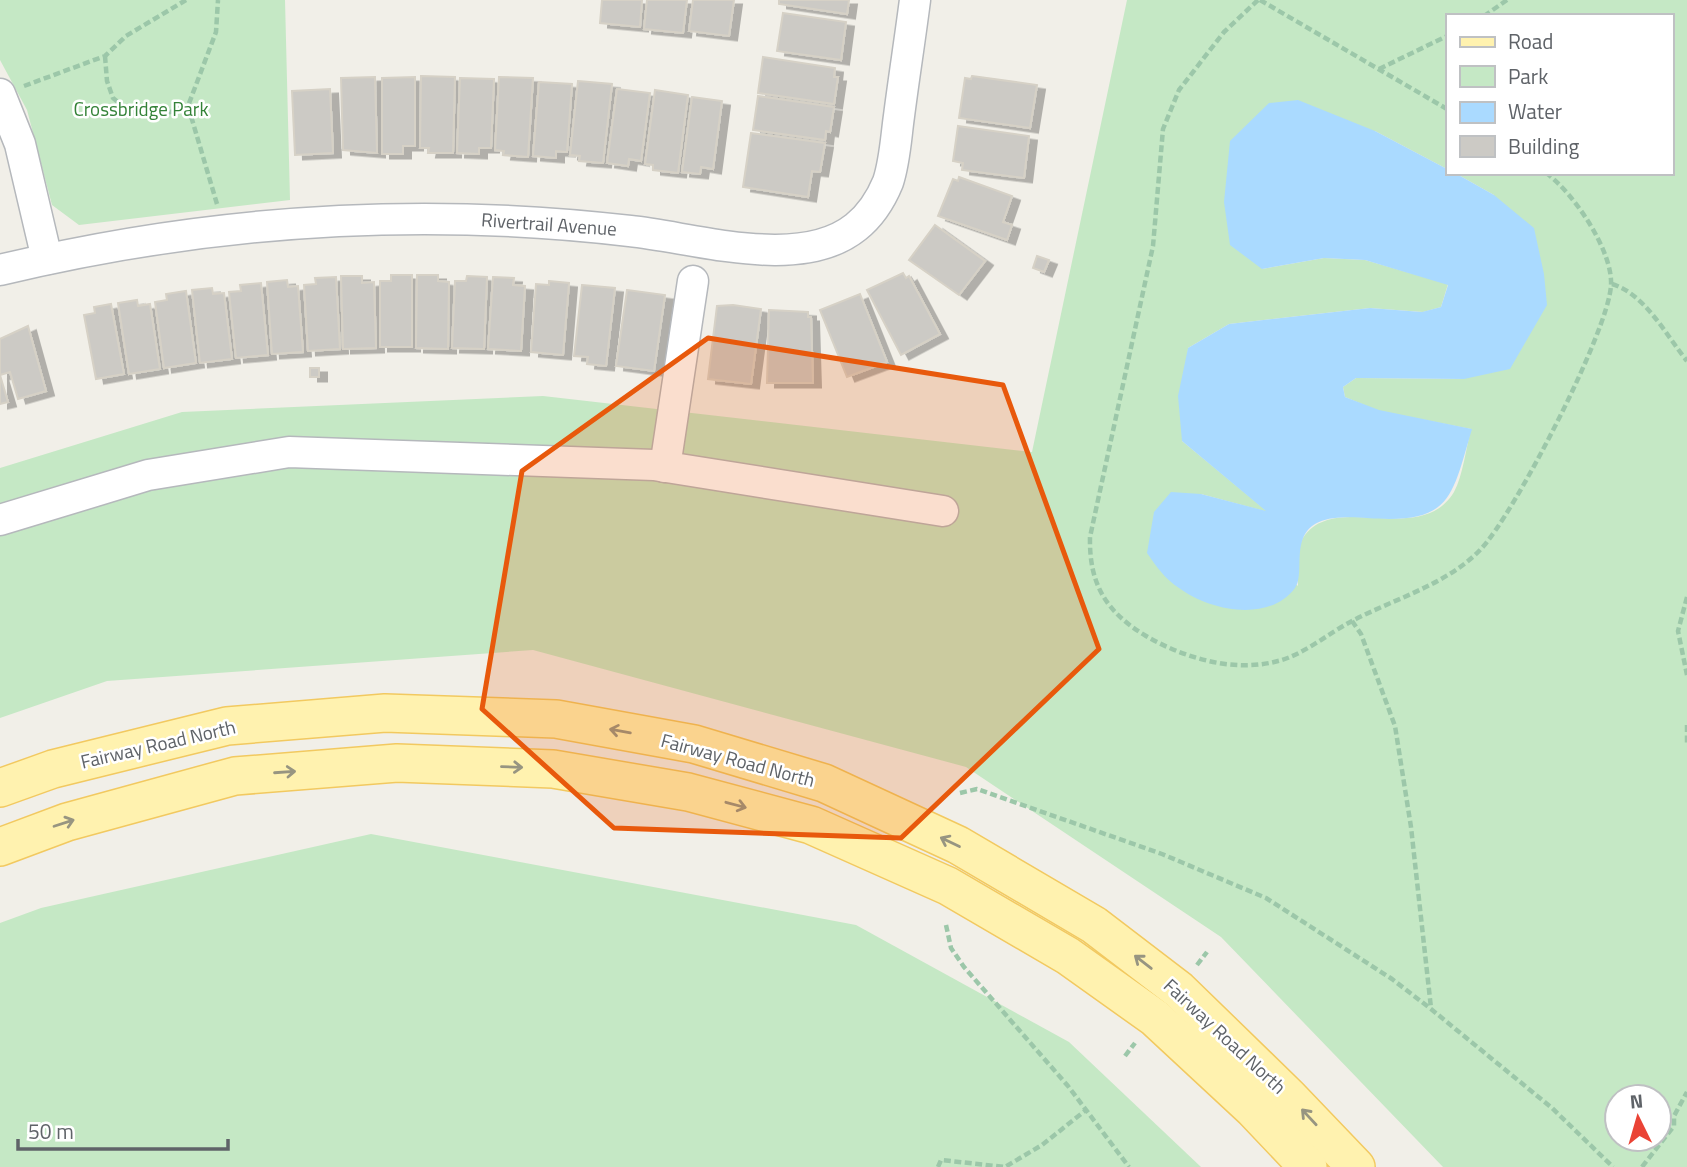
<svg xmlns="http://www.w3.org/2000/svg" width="1687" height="1167" font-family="'Titillium Web',sans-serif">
  <defs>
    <filter id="shadow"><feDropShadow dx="8" dy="4.5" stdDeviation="0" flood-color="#0004"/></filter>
  </defs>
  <rect width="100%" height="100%" fill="#f1efe8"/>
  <g fill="#c5e8c5" fill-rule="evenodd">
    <polygon points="0,0 285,0 290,200 79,225 52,205 27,110 0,60"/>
    <path d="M1127,0H1687V1167H1443L1221,937L966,767L533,650L107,681L0,718V468L182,412L543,396L1032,452ZM1447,16H1671V173H1455L1494,195L1464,379L1356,378L1343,387L1345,397L1379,411L1471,429C1466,448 1463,475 1454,492C1420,548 1334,490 1303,538C1296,550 1298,572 1298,586L1201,494L1268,512L1182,441L1188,348L1229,324L1370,308L1423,312L1441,307L1448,284L1365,260L1324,258L1262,269L1375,131L1447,169ZM1617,1097H1659V1139H1617Z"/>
    <polygon points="371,834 856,925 1069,1042 1201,1167 0,1167 0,923 41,908"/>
  </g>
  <path fill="#aadaff" d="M1298,100L1375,131L1447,169V173H1455L1494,195L1534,228L1544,274L1547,305L1510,369L1464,379L1356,378L1343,387L1345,397L1379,410L1472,429C1451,500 1451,524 1367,518C1354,517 1332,516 1319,522C1289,535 1306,574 1295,588C1269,623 1210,611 1179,588C1165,579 1156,566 1147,553L1154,512L1171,492L1201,494L1266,511L1182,441L1178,396L1188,348L1229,324L1370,308L1422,312L1441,307L1448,285L1365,260L1324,258L1262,269L1230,245L1224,202L1230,141L1269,103Z"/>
  <g fill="#cccac5" stroke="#d6d1c6" stroke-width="2" filter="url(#shadow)">
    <polygon points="602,0 642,0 640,27 600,23"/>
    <polygon points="647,0 687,0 683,33 644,29"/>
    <polygon points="693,0 734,0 729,36 689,31"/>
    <polygon points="779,0 849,0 847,14 779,4"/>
    <polygon points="783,13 846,22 841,60 777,51"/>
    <polygon points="763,57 835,68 834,77 838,77 834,104 758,93"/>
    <polygon points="421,76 455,77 453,153 428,153 429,148 420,148"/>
    <polygon points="972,76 1037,85 1030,128 959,118 965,78 971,79"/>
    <polygon points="375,77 377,153 343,150 341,78"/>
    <polygon points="415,77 415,146 403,146 403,154 382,154 382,78"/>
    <polygon points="499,77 533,78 528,157 503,155 504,151 495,150"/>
    <polygon points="460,78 494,79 491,148 479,148 479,154 457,153"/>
    <polygon points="578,81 612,84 603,163 579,161 580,156 570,155"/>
    <polygon points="539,82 572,84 567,152 556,151 556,158 533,156"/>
    <polygon points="330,89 333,153 295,155 292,91"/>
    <polygon points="617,89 650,93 641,161 629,159 628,166 607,163"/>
    <polygon points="655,90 688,95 678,173 653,170 653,165 645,164"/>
    <polygon points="758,96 834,107 830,132 826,131 825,140 753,130"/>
    <polygon points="692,97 722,101 713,169 701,167 700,174 682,172"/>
    <polygon points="958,126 1029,136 1024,178 962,170 963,163 953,161"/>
    <polygon points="751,133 825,143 820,172 812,171 808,197 743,187"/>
    <polygon points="959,177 1012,196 1003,222 1012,225 1007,240 938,216 953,179 958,181"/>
    <polygon points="935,225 985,261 959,295 909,260"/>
    <polygon points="1037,256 1049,260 1044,272 1033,268"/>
    <polygon points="903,273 906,278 909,276 940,334 901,355 867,290"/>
    <polygon points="391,275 412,275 412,347 380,347 380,281 391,281"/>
    <polygon points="417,275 438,275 438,281 449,282 448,349 416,348"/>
    <polygon points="341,276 362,276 362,283 374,282 376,348 343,349"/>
    <polygon points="467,276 487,277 484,349 452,348 455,281 466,281"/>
    <polygon points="336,277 340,349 308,351 304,285 316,284 315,278"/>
    <polygon points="493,277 514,278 513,285 525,286 521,351 488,349"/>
    <polygon points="287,280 288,287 298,286 303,352 272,354 267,282"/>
    <polygon points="549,281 569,283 563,355 531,352 536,284 549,285"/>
    <polygon points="261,283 268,355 236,358 229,292 241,291 240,285"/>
    <polygon points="582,285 615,288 606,366 587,364 588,357 574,356"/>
    <polygon points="212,288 213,294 224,293 232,359 200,363 192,290"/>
    <polygon points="627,290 665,295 654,371 616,366"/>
    <polygon points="186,291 196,363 164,368 155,302 167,300 166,294"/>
    <polygon points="860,294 887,362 847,377 820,310"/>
    <polygon points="137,300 138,306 150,304 160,369 129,374 118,303"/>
    <polygon points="111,304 124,374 96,379 84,315 95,313 94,307"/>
    <polygon points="733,305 761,309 751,384 708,379 717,306"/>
    <polygon points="769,310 808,312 808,317 811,317 813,383 767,383"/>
    <polygon points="28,326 46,391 18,399 10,372 0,375 8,402 0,404 0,339"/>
    <rect x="310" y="368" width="9" height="9"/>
  </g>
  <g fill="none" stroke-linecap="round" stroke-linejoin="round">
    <g stroke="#b5b8bc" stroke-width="33">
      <g id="minor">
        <polyline points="0,94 20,144 47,259"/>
        <path d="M0,270C208,220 417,206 630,231C697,238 800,272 856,227C871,215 881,199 888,182C895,161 896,137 899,116C904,77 910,39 915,0"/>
        <polyline points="665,467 693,281"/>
        <polyline points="0,520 148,475 289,452 654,465 943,511"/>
      </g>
    </g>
    <g stroke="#f2c960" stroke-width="40">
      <g id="major">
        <polyline points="0,788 53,769 227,726 385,713 556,719 694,744 824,783 958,845 1094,925 1179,990 1289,1097 1356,1167"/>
        <polyline points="0,847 67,822 235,776 397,763 553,769 688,792 811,825 948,886 1068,956 1155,1018 1253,1109 1308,1167"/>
      </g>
    </g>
    <g stroke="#9cc7a9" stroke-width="4.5" stroke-dasharray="7 3.5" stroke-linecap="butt">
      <path d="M1258,0L1224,32L1179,90L1163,129L1153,246L1090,537C1089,584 1106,612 1146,636C1184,658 1234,673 1278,661C1303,655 1329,633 1352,621C1394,599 1448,584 1481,549C1514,514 1609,331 1611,285C1613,251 1573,192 1546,173"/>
      <polyline points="1260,0 1447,109"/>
      <polyline points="1484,16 1507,0"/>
      <polyline points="105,56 107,81 113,98 129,111 153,118 188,106"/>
      <polyline points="1379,69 1447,36"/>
      <polyline points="24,86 105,56 126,36 186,0"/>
      <polyline points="217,204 188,106 216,32 218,0"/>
      <path d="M1612,284C1645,294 1666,335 1687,361"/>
      <polyline points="1687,597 1678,631 1687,675"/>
      <polyline points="1352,621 1361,634 1395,726 1411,827 1431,1008"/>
      <polyline points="1687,725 1687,746"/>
      <polyline points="960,793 977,789 1162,854 1266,898 1392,979 1431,1009 1552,1108 1613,1167"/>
      <polyline points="946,925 951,948 964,967 1068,1086 1129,1167"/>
      <polyline points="1197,965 1207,952"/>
      <polyline points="1125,1056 1135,1043"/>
      <polyline points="938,1167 941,1160 1005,1167 1042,1145 1086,1110"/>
      <polyline points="1642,1167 1674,1126 1674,1116 1687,1092"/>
    </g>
    <use href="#minor" stroke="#fff" stroke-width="30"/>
    <use href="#major" stroke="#fff2af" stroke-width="37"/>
  </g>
  <defs><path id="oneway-shaft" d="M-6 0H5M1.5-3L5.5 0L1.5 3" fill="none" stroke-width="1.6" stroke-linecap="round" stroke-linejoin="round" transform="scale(1.75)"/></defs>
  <g stroke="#979581">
    <use href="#oneway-shaft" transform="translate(620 731) rotate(-170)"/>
    <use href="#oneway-shaft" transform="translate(512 767) rotate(2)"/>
    <use href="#oneway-shaft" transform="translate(285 772) rotate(-4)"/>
    <use href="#oneway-shaft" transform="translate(736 805) rotate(15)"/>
    <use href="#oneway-shaft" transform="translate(64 823) rotate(-18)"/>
    <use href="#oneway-shaft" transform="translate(950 842) rotate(-154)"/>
    <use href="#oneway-shaft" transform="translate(1143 962) rotate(-142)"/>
    <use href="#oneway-shaft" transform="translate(1309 1117) rotate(-133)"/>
  </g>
  <path fill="#e8590c" fill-opacity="0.2" stroke="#e8590c" stroke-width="5" stroke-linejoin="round" d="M708,338L1003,385L1099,649L901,838L614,828L482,709L522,471Z"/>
  <g text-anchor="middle" stroke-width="5" stroke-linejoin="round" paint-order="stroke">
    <g font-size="19" fill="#348238" stroke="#fff">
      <text x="141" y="116">Crossbridge Park</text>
    </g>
    <g font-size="19" fill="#5f6368" stroke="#fff">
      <text transform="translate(549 224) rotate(4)" y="7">Rivertrail Avenue</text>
      <text transform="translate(158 744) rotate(-13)" y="7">Fairway Road North</text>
      <text transform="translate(738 760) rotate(15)" y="7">Fairway Road North</text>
      <text transform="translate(1225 1036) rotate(43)" y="7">Fairway Road North</text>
    </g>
  </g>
  <rect x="1446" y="14" width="228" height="161" fill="#ffffff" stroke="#bfc1c3" stroke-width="2"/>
  <rect x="1460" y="37" width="35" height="10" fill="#fff2af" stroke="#bfc1c3" stroke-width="2"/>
  <text x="1508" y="49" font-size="21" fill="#5f6368">Road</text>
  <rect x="1460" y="66" width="35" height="21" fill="#c5e8c5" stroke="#bfc1c3" stroke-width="2"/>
  <text x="1508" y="84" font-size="21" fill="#5f6368">Park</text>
  <rect x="1460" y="102" width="35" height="21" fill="#aadaff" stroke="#bfc1c3" stroke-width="2"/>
  <text x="1508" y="119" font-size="21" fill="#5f6368">Water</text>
  <rect x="1460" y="136" width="35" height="21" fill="#cccac5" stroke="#bfc1c3" stroke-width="2"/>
  <text x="1508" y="154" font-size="21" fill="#5f6368">Building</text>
  <g transform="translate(1638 1118) rotate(355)"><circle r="33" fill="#ffffff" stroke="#bfc1c3" stroke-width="2"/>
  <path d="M0-5L12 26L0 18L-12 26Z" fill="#ea4335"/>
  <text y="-10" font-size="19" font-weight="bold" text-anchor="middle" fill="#5f6368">N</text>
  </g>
  <path d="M18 1139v10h210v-10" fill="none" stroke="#5f6368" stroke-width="3.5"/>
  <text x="28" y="1139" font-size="21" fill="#5f6368" stroke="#ffffff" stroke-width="5" paint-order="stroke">50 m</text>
</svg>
